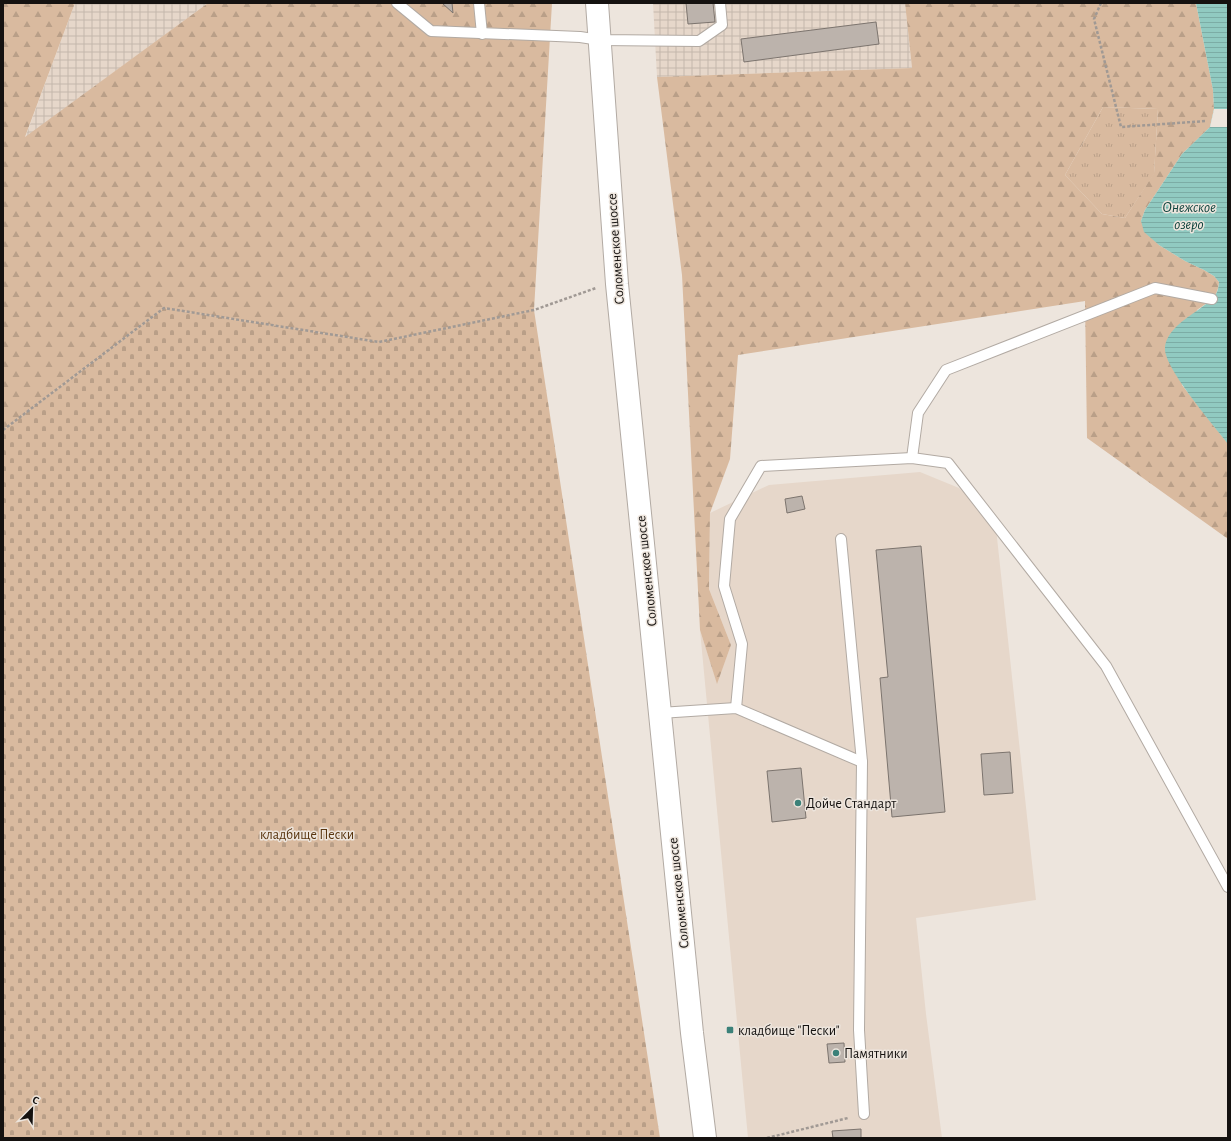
<svg xmlns="http://www.w3.org/2000/svg" width="1231" height="1141" font-family="'Alegreya Sans',sans-serif">
  <defs>
    <pattern id="industrial-grid" width="8" height="8" patternUnits="userSpaceOnUse"><rect width="8" height="8" fill="#e6d7ca"/><path d="M0 4h8M4 0v8" fill="none" stroke="#c4b8ac"/></pattern>
    <pattern id="grass-tufts" width="24" height="20" patternUnits="userSpaceOnUse"><rect width="24" height="20" fill="#d9ba9f"/><path d="M3 7l-1-3M5 7V3M7 7l1-3M15 17l-1-3M17 17v-4M19 17l1-3" fill="none" stroke="#b99f88"/></pattern>
    <pattern id="forest-firs" width="22" height="20" patternUnits="userSpaceOnUse"><rect width="22" height="20" fill="#d9ba9f"/><path d="M5 1l3.5 6h-7zM16 11l3.5 6h-7z" fill="#b99f88"/></pattern>
    <pattern id="cemetery-stones" width="16" height="16" patternUnits="userSpaceOnUse"><rect width="16" height="16" fill="#d9ba9f"/><path d="M2 7V4a2 2 0 0 1 4 0v3zM10 15v-3a2 2 0 0 1 4 0v3z" fill="#b99f88"/></pattern>
    <pattern id="water-rules" width="6" height="5" patternUnits="userSpaceOnUse"><rect width="6" height="5" fill="#91cac1"/><path d="M0 2.5h6" fill="none" stroke="#7caca5"/></pattern>
  </defs>
  <rect width="100%" height="100%" fill="#ede5dd"/>
  <polygon fill="#e6d7ca" points="920,472 959,488 995,519 1036,900 916,918 926,1014 942,1138 748,1138 700,630 717,683 731,645 709,589 710,513 769,485"/>
  <g fill="url(#industrial-grid)">
    <polygon points="75,3 208,3 25,138"/>
    <polygon points="653,3 905,3 912,68 657,77"/>
  </g>
  <polygon fill="url(#grass-tufts)" points="1103,107 1158,109 1154,174 1125,218 1102,214 1065,175"/>
  <g fill="url(#forest-firs)" fill-rule="evenodd">
    <polygon points="3,3 75,3 25,137 208,3 552,3 534,310 379,342 164,308 3,430"/>
    <path d="M905,3H1196L1213,90L1214,109L1210,127L1182,154L1145,210L1141,221L1159,245L1185,261L1204,270L1214,276L1219,282C1218,298 1208,302 1197,310L1182,385L1228,444V539L1087,438L1085,301L738,355L730,459L710,513L709,589L731,645L717,684L700,630L682,275L657,77L912,68ZM1103,107L1158,109L1154,173L1125,218L1102,214L1065,175Z"/>
  </g>
  <polygon fill="url(#cemetery-stones)" points="164,308 379,342 534,310 660,1138 3,1138 3,430"/>
  <path fill="url(#water-rules)" d="M1196,3H1228V444C1215,427 1163,367 1165,348C1166,331 1185,319 1198,310C1209,301 1218,299 1219,282L1214,276L1204,270L1185,261L1159,245L1144,232L1141,221L1145,210L1182,154L1210,127L1214,109L1213,90Z"/>
  <polygon fill="#ede5dd" points="1214,109 1228,109 1228,127 1210,127"/>
  <g fill="#bcb3ac" stroke="#7c746e">
    <polygon points="442,3 452,3 453,13"/>
    <polygon points="686,3 713,3 715,22 688,24"/>
    <polygon points="876,22 879,44 744,62 741,39"/>
    <polygon points="802,496 805,509 787,513 785,499"/>
    <polygon points="921,546 945,812 892,817 880,678 888,677 876,550"/>
    <polygon points="1010,752 1013,793 984,795 981,754"/>
    <polygon points="801,768 806,818 772,822 767,771"/>
    <polygon points="844,1043 845,1062 829,1063 827,1044"/>
    <polygon points="861,1129 861,1138 833,1138 832,1131"/>
  </g>
  <g fill="none" stroke-linecap="round" stroke-linejoin="round">
    <g stroke="#b2aaa3" stroke-width="12">
      <g id="service">
        <polyline points="397,3 431,31 580,37 600,40 699,41 722,25 720,3"/>
        <polyline points="479,3 482,34"/>
        <polyline points="912,458 918,413 946,370 1155,288 1212,299"/>
        <polyline points="841,539 862,762"/>
        <polyline points="736,708 742,644 724,586 730,519 761,466 912,458 948,463 1106,666 1228,887"/>
        <polyline points="660,713 736,708 862,762 859,1030 864,1114"/>
      </g>
    </g>
    <g stroke="#b2aaa3" stroke-width="24">
      <polyline id="secondary" points="597,3 617,284 692,1033 705,1138"/>
    </g>
    <g stroke="#a09994" stroke-width="2.5" stroke-dasharray="3 2" stroke-linecap="butt">
      <polyline points="1101,3 1094,19 1121,127 1206,121"/>
      <polyline points="3,430 164,308 379,342 534,310 596,288"/>
      <polyline points="767,1138 848,1118"/>
    </g>
    <use href="#service" stroke="#fff" stroke-width="10"/>
    <use href="#secondary" stroke="#fff" stroke-width="22"/>
  </g>
  <g fill="#3b8179" stroke="#ede5dd" stroke-width="1.5">
    <circle cx="798" cy="803" r="4"/>
    <rect x="726" y="1026" width="8" height="8" rx="2"/>
    <circle cx="836" cy="1053" r="4"/>
  </g>
  <g text-anchor="middle" stroke-width="3" stroke-linejoin="round" paint-order="stroke">
    <g font-size="14" fill="#151210" stroke="#ede5dd">
      <text transform="translate(615 249) rotate(-94)" y="5">Соломенское шоссе</text>
      <text transform="translate(646 571) rotate(-96)" y="5">Соломенское шоссе</text>
      <text transform="translate(678 893) rotate(-96)" y="5">Соломенское шоссе</text>
    </g>
    <g font-size="14" fill="#151210" stroke="#ede5dd" text-anchor="start">
      <text x="806" y="808">Дойче Стандарт</text>
      <text x="738" y="1035">кладбище "Пески"</text>
      <text x="844" y="1058">Памятники</text>
    </g>
    <g font-size="14" fill="#59350f" stroke="#ede5dd">
      <text x="307" y="839">кладбище Пески</text>
    </g>
    <g font-size="15" font-style="italic" fill="#10443e" stroke="#ede5dd">
      <text x="1189" y="212">Онежское<tspan x="1189" dy="17">озеро</tspan></text>
    </g>
  </g>
  <rect width="1231" height="1141" fill="none" stroke="#151210" stroke-width="8"/>
  <g transform="translate(32 1109) rotate(23)" stroke="#ede5dd" stroke-width="3" paint-order="stroke">
  <path d="M0-3L7 15L0 10L-7 15Z" fill="#151210"/>
  <text y="-6" font-size="11" font-weight="bold" text-anchor="middle" fill="#151210">С</text>
  </g>
</svg>
